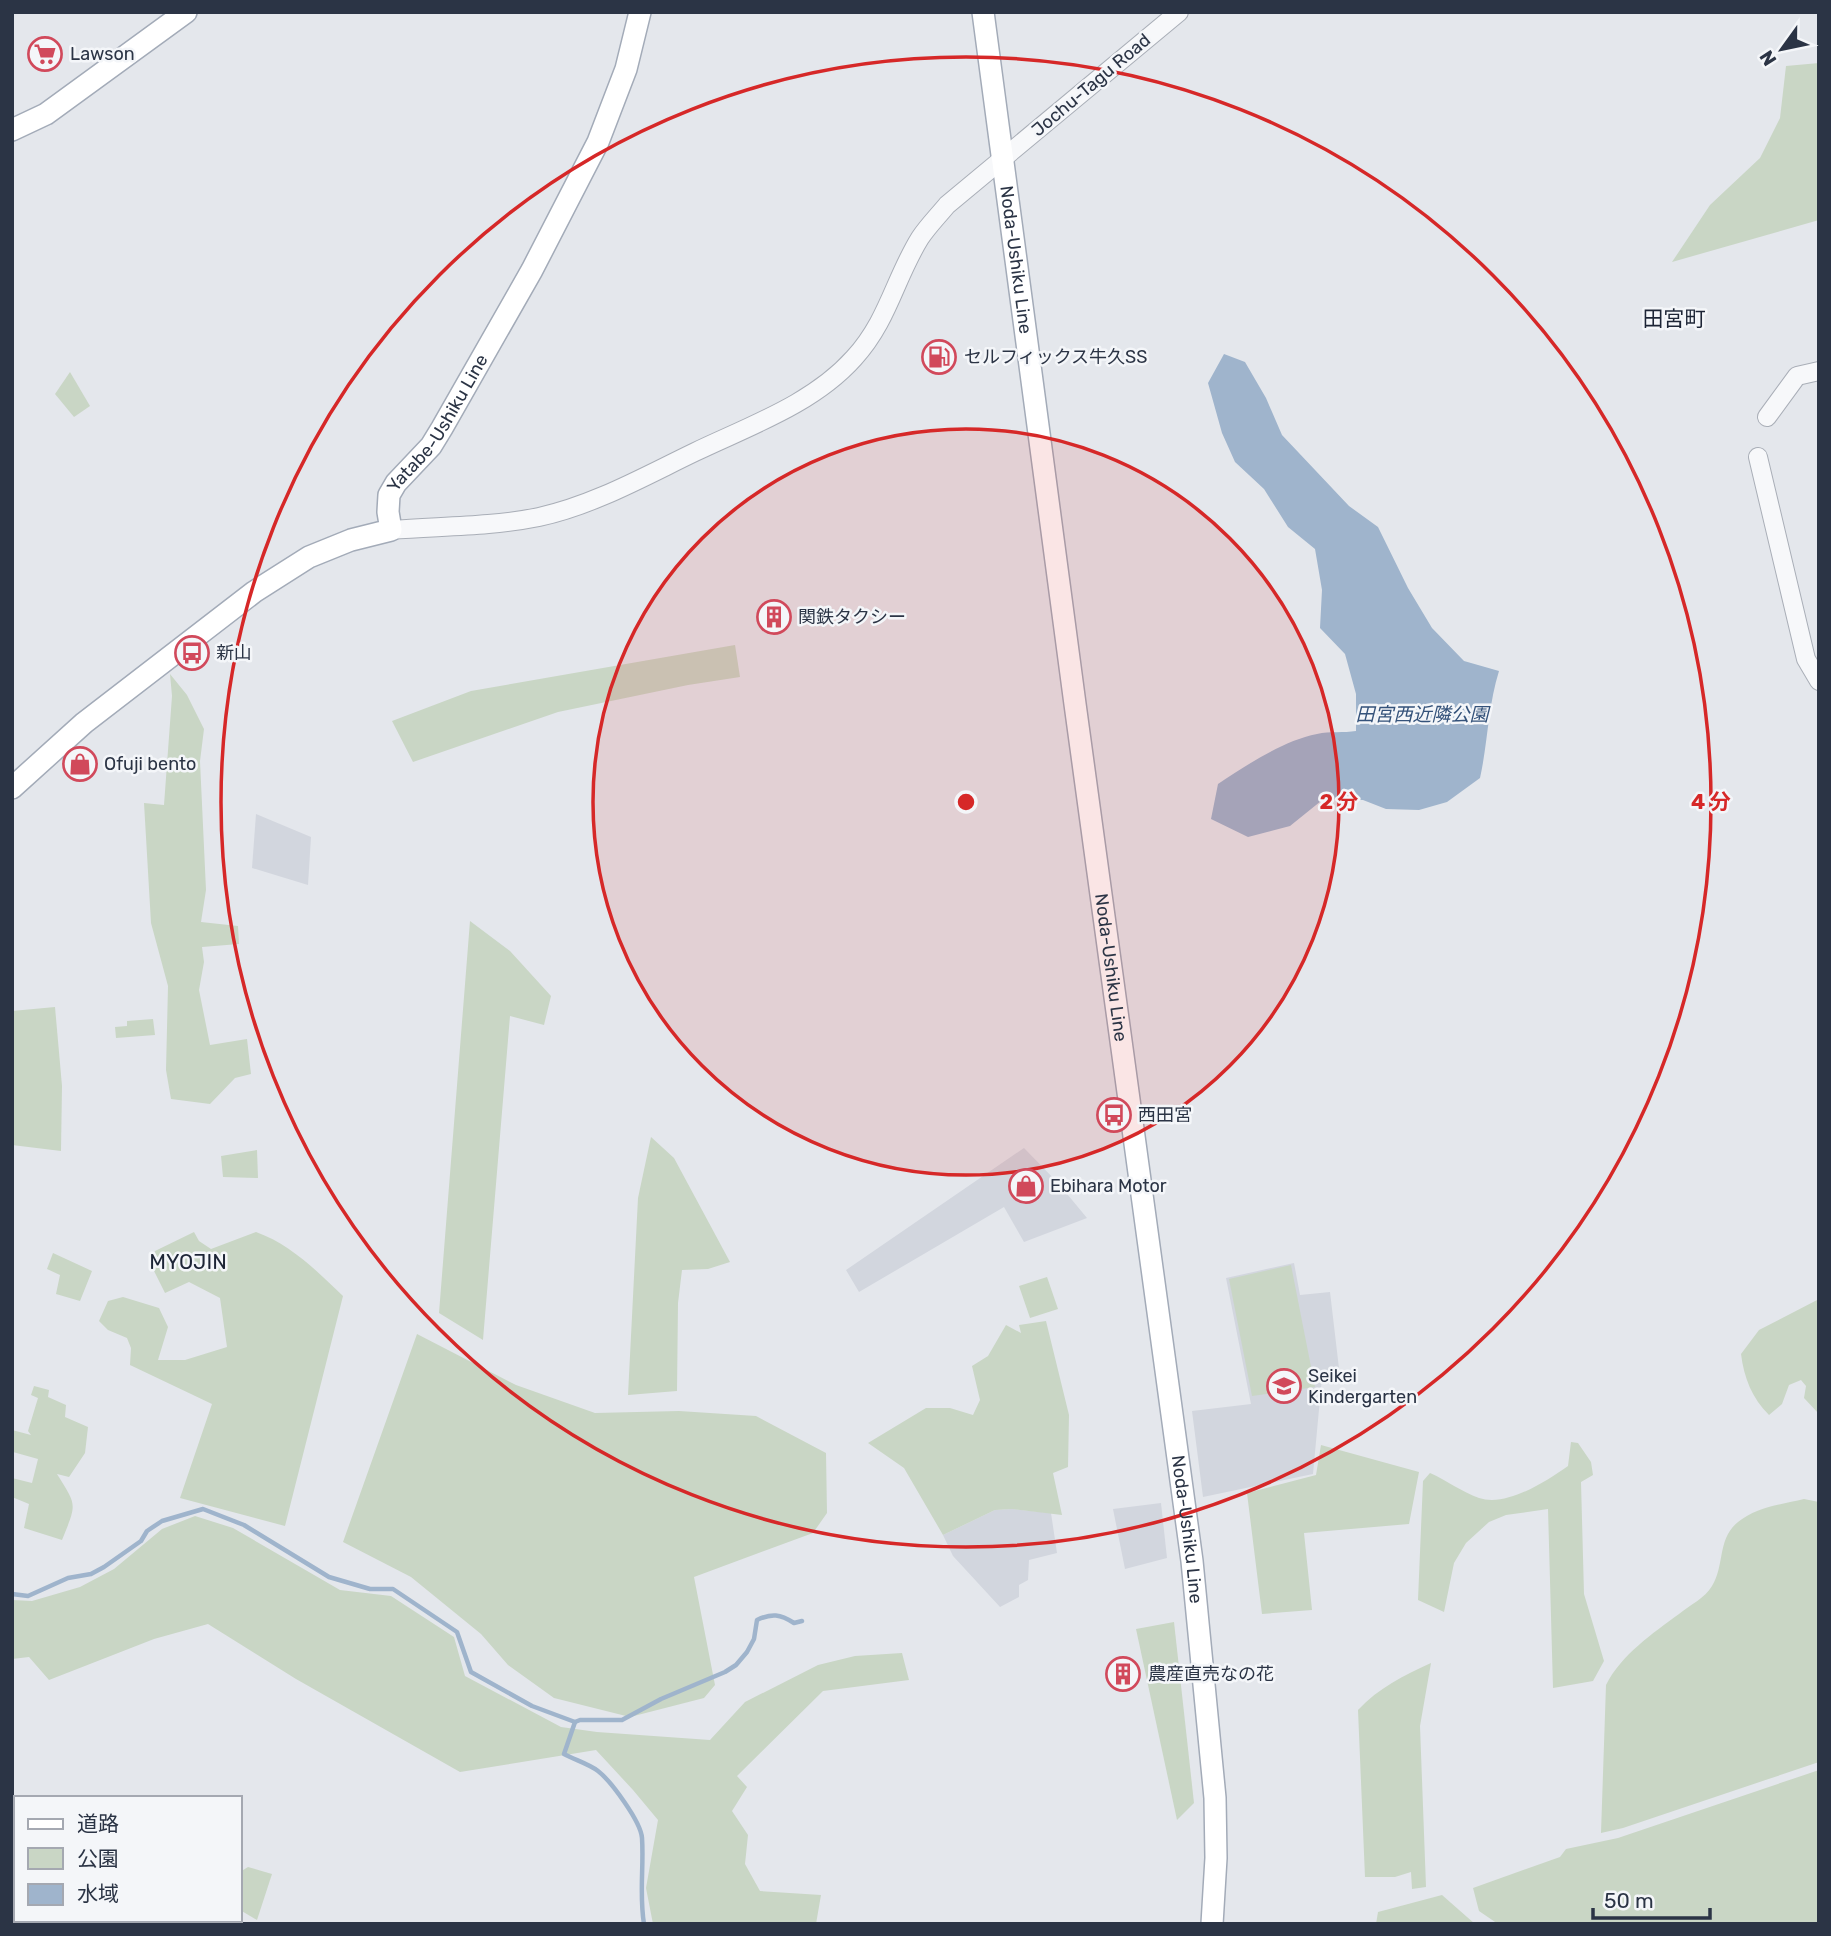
<svg xmlns="http://www.w3.org/2000/svg" width="1831" height="1936" font-family="Rubik,'Noto Sans JP',sans-serif">
  <rect width="100%" height="100%" fill="#e4e7ec"/>
  <g fill="#d2d6de">
    <polygon points="256,814 311,837 308,885 252,868"/>
    <polygon points="1024,1148 1058,1183 1087,1218 1024,1242 1004,1207 859,1292 846,1270"/>
    <polygon points="1294,1263 1300,1295 1330,1292 1340,1377 1322,1377 1313,1474 1203,1497 1192,1411 1251,1404 1226,1278"/>
    <polygon points="1161,1503 1167,1558 1125,1569 1113,1509"/>
    <polygon points="1012,1509 1051,1513 1057,1553 1029,1560 1028,1580 1019,1585 1019,1597 1000,1607 953,1556 943,1535 995,1510"/>
  </g>
  <g fill="#c9d6c5">
    <polygon points="1819,63 1819,220 1672,262 1710,205 1760,158 1780,118 1786,66"/>
    <polygon points="70,372 90,406 74,417 55,394"/>
    <polygon points="735,645 740,677 688,685 558,712 413,762 392,721 471,691"/>
    <polygon points="170,674 187,695 204,729 200,761 206,890 201,922 238,926 239,944 202,947 204,962 199,990 210,1045 247,1039 251,1074 235,1078 210,1104 171,1099 166,1070 168,986 151,923 144,803 164,805 172,696"/>
    <polygon points="470,921 510,951 551,996 544,1025 510,1016 483,1340 439,1313"/>
    <polygon points="55,1007 62,1086 61,1151 12,1145 12,1011"/>
    <polygon points="153,1019 155,1035 116,1038 115,1027 127,1026 127,1021"/>
    <polygon points="651,1137 674,1158 730,1262 708,1269 682,1270 678,1303 677,1391 628,1395 638,1198"/>
    <polygon points="257,1150 258,1178 223,1177 221,1156"/>
    <path d="M194,1232L199,1241L211,1249L256,1232C290,1244 317,1271 343,1296L285,1526L180,1498L212,1404L130,1365L131,1348L127,1338L108,1330L99,1321L108,1301L123,1297L159,1308L168,1327L158,1360H185L227,1347L220,1298L189,1282L165,1293L151,1265L155,1251Z"/>
    <polygon points="53,1253 92,1271 80,1301 56,1294 60,1275 47,1269"/>
    <polygon points="1291,1265 1315,1387 1252,1396 1229,1279"/>
    <polygon points="1047,1277 1058,1309 1030,1318 1019,1286"/>
    <path d="M1819,1299V1414L1804,1398L1806,1386L1801,1380L1789,1385L1782,1404L1769,1415C1752,1398 1744,1378 1741,1354L1759,1330Z"/>
    <polygon points="1046,1321 1069,1415 1068,1467 1053,1473 1062,1515 1012,1509 995,1510 943,1535 904,1468 868,1443 926,1408 950,1408 973,1415 980,1400 972,1366 988,1356 1006,1325 1021,1333 1019,1325"/>
    <polygon points="417,1334 516,1385 595,1413 679,1411 756,1416 826,1453 827,1513 813,1533 694,1577 715,1685 704,1698 630,1717 554,1698 508,1665 481,1634 411,1577 343,1542"/>
    <path d="M34,1386L49,1390L48,1397L66,1405L65,1417L88,1427L85,1453L69,1477L57,1474C77,1506 77,1503 62,1540L24,1528L29,1504L12,1497V1478L32,1483L38,1459L13,1452L12,1450V1430L31,1435L28,1431L38,1398L31,1395Z"/>
    <path d="M1571,1442L1578,1443L1591,1462L1593,1475L1581,1482L1584,1594L1604,1661L1593,1681L1553,1688L1548,1509L1506,1515L1489,1522L1466,1543L1454,1563L1444,1612L1418,1600L1423,1481L1430,1473C1446,1480 1462,1492 1479,1498C1507,1507 1545,1482 1568,1466Z"/>
    <polygon points="1321,1445 1419,1472 1409,1524 1304,1533 1312,1610 1262,1614 1247,1493 1316,1475"/>
    <path d="M1804,1499L1819,1502V1762L1623,1828L1601,1833L1606,1685C1621,1655 1653,1633 1679,1614C1690,1605 1705,1598 1712,1586C1725,1565 1717,1539 1738,1522C1756,1507 1783,1504 1804,1499Z"/>
    <polygon points="195,1516 233,1528 340,1590 391,1596 454,1637 465,1676 561,1727 597,1732 710,1740 745,1702 818,1665 855,1656 902,1653 909,1680 823,1691 737,1776 747,1787 732,1811 748,1835 745,1864 760,1891 821,1895 816,1924 653,1924 646,1888 658,1820 633,1790 596,1750 460,1772 296,1679 208,1624 154,1639 49,1680 29,1657 12,1659 12,1600 32,1601 80,1587 114,1569 162,1529"/>
    <polygon points="1174,1622 1194,1803 1177,1820 1136,1629"/>
    <path d="M1431,1663L1420,1726L1426,1887L1412,1889L1411,1872L1395,1877H1365L1358,1710C1378,1688 1405,1675 1431,1663Z"/>
    <polygon points="1819,1770 1819,1924 1498,1924 1479,1911 1473,1888 1560,1857 1566,1849 1618,1838"/>
    <polygon points="248,1867 272,1874 257,1920 240,1910 240,1872"/>
    <polygon points="1442,1895 1475,1924 1376,1924 1378,1912"/>
  </g>
  <path fill="#9fb4cc" d="M1224,354L1245,362L1266,398L1282,435L1349,506L1378,527L1408,588L1432,628L1464,661L1499,671C1488,706 1488,742 1480,778L1447,802L1419,810L1386,809L1363,800L1337,799L1321,801L1290,826L1248,837L1211,819L1218,784C1247,765 1282,741 1317,734C1330,731 1344,733 1356,731V694L1345,654L1320,628L1322,590L1315,549L1288,527L1264,489L1235,462L1222,433L1208,383Z"/>
  <g fill="none" stroke-linecap="round" stroke-linejoin="round">
    <g stroke="#9fb4cc" stroke-width="4.5">
      <polyline points="12,1594 28,1596 68,1578 91,1574 104,1567 141,1541 147,1531 162,1521 203,1509 244,1525 329,1577 370,1589 393,1589 457,1632 471,1672 532,1706 575,1722"/>
      <path d="M644,1924C639,1894 644,1867 642,1838C641,1822 611,1781 598,1771C589,1764 575,1760 564,1754L575,1722L580,1720H622L661,1699L725,1672L736,1665L747,1652L754,1639L757,1620C772,1613 780,1614 794,1623L802,1621"/>
    </g>
    <g stroke="#a9aeb7" stroke-width="20">
      <g id="minor">
        <polyline points="1767,417 1797,376 1819,371"/>
        <polyline points="1758,457 1806,659 1819,681"/>
        <path d="M391,530C440,526 490,527 539,517C594,505 645,476 695,452C749,426 813,404 854,358C888,321 895,278 920,238C928,226 938,216 947,205L1179,12"/>
      </g>
    </g>
    <g stroke="#a3abb8" stroke-width="24">
      <g id="major">
        <path id="s1" d="M983,12L1075,704L1192,1561L1215,1798L1216,1858L1212,1924"/>
        <polyline points="12,130 46,114 186,12"/>
        <path id="s2" d="M12,788L84,723L254,592L309,557L351,540L391,530L388,512L389,495L396,483L431,446L442,428L532,270L598,142L626,69L640,12"/>
      </g>
    </g>
    <use href="#minor" stroke="#f7f8fa" stroke-width="18"/>
    <use href="#major" stroke="#fff" stroke-width="21"/>
  </g>
  <circle cx="966" cy="802" r="373" fill="#d62828" fill-opacity=".12"/>
  <g fill="none" stroke="#d62828" stroke-width="3.5">
    <circle cx="966" cy="802" r="373"/>
    <circle cx="966" cy="802" r="745"/>
  </g>
  <defs>
    <g id="supermarket-ring" transform="scale(1.75)"><circle r="9.5" fill="#f4f6f9" stroke="#d1495b" stroke-width="1.5"/><path d="M-6-5.5h2.5l.6 2H6L4.5 2H-2.5L-4.4-4H-6ZM-1.5 3.2a1.3 1.3 0 1 0 .1 0ZM3 3.2a1.3 1.3 0 1 0 .1 0Z" fill="#d1495b"/></g>
    <g id="fuel-ring" transform="scale(1.75)"><circle r="9.5" fill="#f4f6f9" stroke="#d1495b" stroke-width="1.5"/><path d="M-5.5-6h7V0h2V4h1.3V-2.5L3-4.5l.8-.8L6-3V5H2.5V1h-1V6h-7ZM-4.2-4.7v3.2H.2V-4.7Z" fill="#d1495b"/></g>
    <g id="building-ring" transform="scale(1.75)"><circle r="9.5" fill="#f4f6f9" stroke="#d1495b" stroke-width="1.5"/><path d="M-4-6H4V6H1V3H-1V6H-4ZM-2.5-4.3h1.7v1.8h-1.7ZM.8-4.3h1.7v1.8H.8ZM-2.5-1h1.7V.8h-1.7ZM.8-1h1.7V.8H.8Z" fill="#d1495b"/></g>
    <g id="bus-ring" transform="scale(1.75)"><circle r="9.5" fill="#f4f6f9" stroke="#d1495b" stroke-width="1.5"/><path d="M-5-6H5V4H4V6H2V4H-2V6H-4V4H-5ZM-3.5-4V0h7V-4ZM-3.5 1.2v1.5H-2V1.2ZM2 1.2v1.5H3.5V1.2Z" fill="#d1495b"/></g>
    <g id="shop-ring" transform="scale(1.75)"><circle r="9.5" fill="#f4f6f9" stroke="#d1495b" stroke-width="1.5"/><path d="M-5-2.5h2.3a2.7 3.5 0 0 1 5.4 0H5L5.5 6h-11ZM-1.5-2.5h3a1.5 2.3 0 0 0-3 0Z" fill="#d1495b"/></g>
    <g id="school-ring" transform="scale(1.75)"><circle r="9.5" fill="#f4f6f9" stroke="#d1495b" stroke-width="1.5"/><path d="M0-5L7-2L0 1L-7-2ZM-4 1L0 2.5L4 1V4Q0 6-4 4Z" fill="#d1495b"/></g>
  </defs>
  <g fill-rule="evenodd">
    <use href="#supermarket-ring" x="45" y="54"/>
    <use href="#fuel-ring" x="939" y="357"/>
    <use href="#building-ring" x="774" y="617"/>
    <use href="#bus-ring" x="192" y="653"/>
    <use href="#shop-ring" x="80" y="764"/>
    <use href="#bus-ring" x="1114" y="1115"/>
    <use href="#shop-ring" x="1026" y="1186"/>
    <use href="#school-ring" x="1284" y="1386"/>
    <use href="#building-ring" x="1123" y="1674"/>
  </g>
  <g text-anchor="middle" stroke-width="5" stroke-linejoin="round" paint-order="stroke">
    <g font-size="18" fill="#2b3445" stroke="#f4f6f9" text-anchor="start">
      <text x="70" y="60">Lawson</text>
      <text x="964" y="363">セルフィックス牛久SS</text>
      <text x="798" y="623">関鉄タクシー</text>
      <text x="216" y="659">新山</text>
      <text x="104" y="770">Ofuji bento</text>
      <text x="1138" y="1121">西田宮</text>
      <text x="1050" y="1192">Ebihara Motor</text>
      <text x="1308" y="1382">Seikei<tspan x="1308" dy="21">Kindergarten</tspan></text>
      <text x="1148" y="1680">農産直売なの花</text>
    </g>
    <g font-size="18" fill="#2b3445" stroke="#f4f6f9">
      <text transform="translate(1091 85) rotate(-40)" y="6">Jochu-Tagu Road</text>
      <text dy="6" stroke="none"><textPath href="#s1" startOffset="250">Noda-Ushiku Line</textPath></text>
      <text dy="6" stroke="none"><textPath href="#s2" startOffset="586">Yatabe-Ushiku Line</textPath></text>
      <text dy="6" stroke="none"><textPath href="#s1" startOffset="964">Noda-Ushiku Line</textPath></text>
      <text dy="6" stroke="none"><textPath href="#s1" startOffset="1531">Noda-Ushiku Line</textPath></text>
    </g>
    <g font-size="19" font-style="italic" fill="#34527a" stroke="#f4f6f9">
      <text x="1422" y="721">田宮西近隣公園</text>
    </g>
    <g font-size="21" fill="#1d2536" stroke="#f4f6f9">
      <text x="1674" y="326">田宮町</text>
      <text x="188" y="1269">MYOJIN</text>
    </g>
  </g>
  <circle cx="966" cy="802" r="10" fill="#d62828" stroke="#f4f6f9" stroke-width="3.5"/>
  <g font-size="21" text-anchor="middle" font-weight="bold" fill="#d62828" stroke="#f4f6f9" stroke-width="5" stroke-linejoin="round" paint-order="stroke">
    <text x="1339" y="809">2 分</text>
    <text x="1711" y="809">4 分</text>
  </g>
  <rect width="1831" height="1936" fill="none" stroke="#2b3445" stroke-width="28"/>
  <rect x="14" y="1796" width="228" height="126" fill="#f4f6f9" stroke="#a4a8b1" stroke-width="2"/>
  <rect x="28" y="1819" width="35" height="10" fill="#ffffff" stroke="#a4a8b1" stroke-width="2"/>
  <text x="77" y="1831" font-size="21" fill="#2b3445">道路</text>
  <rect x="28" y="1848" width="35" height="21" fill="#c9d6c5" stroke="#a4a8b1" stroke-width="2"/>
  <text x="77" y="1866" font-size="21" fill="#2b3445">公園</text>
  <rect x="28" y="1884" width="35" height="21" fill="#9fb4cc" stroke="#a4a8b1" stroke-width="2"/>
  <text x="77" y="1901" font-size="21" fill="#2b3445">水域</text>
  <g transform="translate(1782 49) rotate(237)" stroke="#f4f6f9" stroke-width="5" paint-order="stroke">
  <path d="M0-5L12 26L0 18L-12 26Z" fill="#2b3445"/>
  <text y="-10" font-size="19" font-weight="bold" text-anchor="middle" fill="#2b3445">N</text>
  </g>
  <path d="M1593 1908v10h117v-10" fill="none" stroke="#2b3445" stroke-width="3.5"/>
  <text x="1604" y="1908" font-size="21" fill="#2b3445" stroke="#f4f6f9" stroke-width="5" paint-order="stroke">50 m</text>
</svg>
